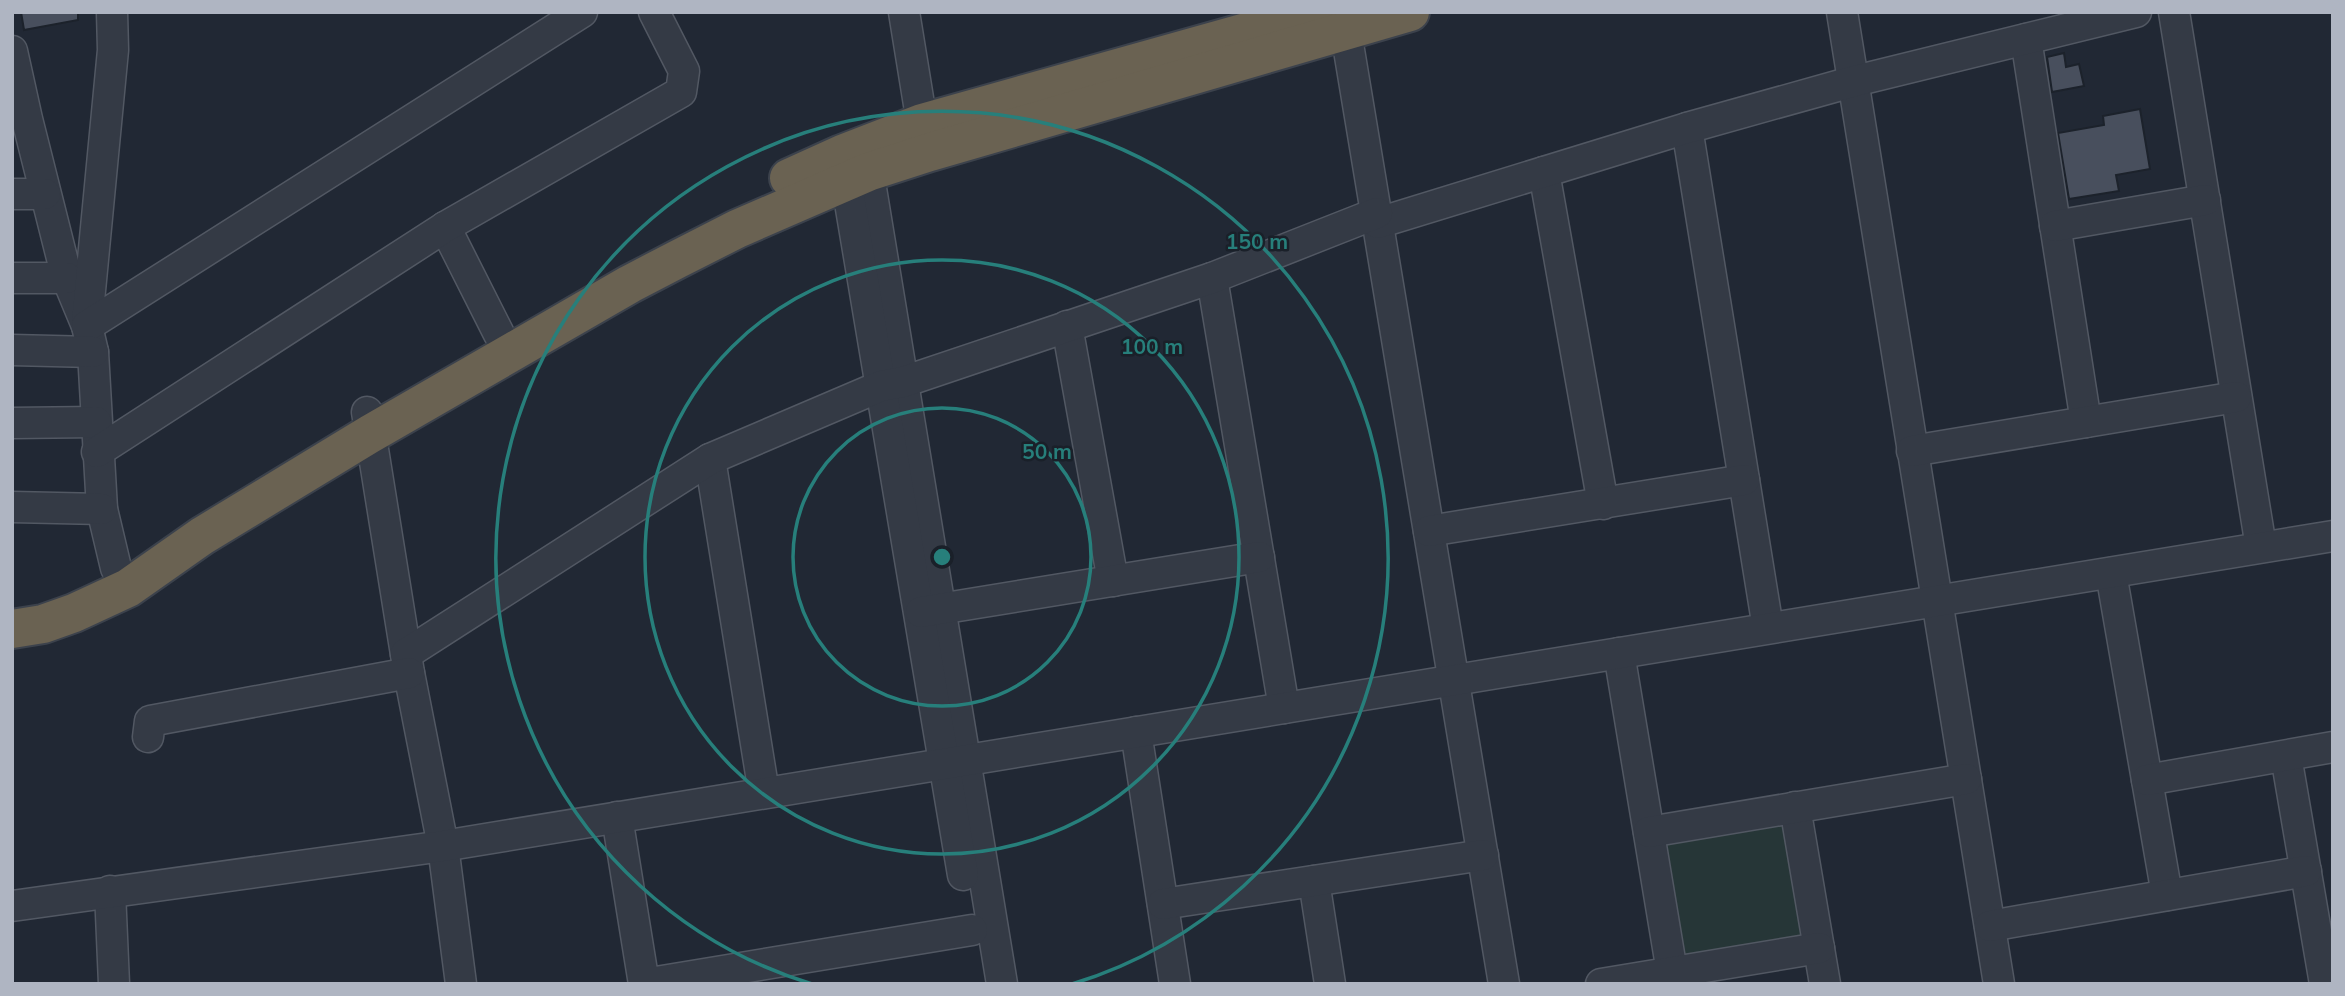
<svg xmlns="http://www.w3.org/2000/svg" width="2345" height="996" font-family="Mulish,sans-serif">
  <rect width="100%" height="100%" fill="#212834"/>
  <polygon fill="#263637" points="1790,815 1812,943 1679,965 1657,837"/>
  <g fill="#484f5d" stroke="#1c222b" stroke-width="2">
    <polygon points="21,12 78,12 78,20 24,30"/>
    <polygon points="2064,53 2066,67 2079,64 2084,86 2052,92 2047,57"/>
    <polygon points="2140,109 2150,169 2116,175 2119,191 2069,199 2058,133 2104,125 2103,116"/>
  </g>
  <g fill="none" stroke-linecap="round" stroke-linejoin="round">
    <g stroke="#525863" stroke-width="33">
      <g id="minor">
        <polyline points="904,12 922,123"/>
        <polyline points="1842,12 1999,984"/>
        <polyline points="2174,12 2261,547"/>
        <polyline points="1346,32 1504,984"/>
        <polyline points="2026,39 2086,422"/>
        <polyline points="12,51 27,119 67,278 87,326 93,352 102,509 116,568 128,588"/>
        <polyline points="1687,128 1768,628"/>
        <polyline points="865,152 1002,984"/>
        <polyline points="843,161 963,875"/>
        <polyline points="1544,172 1603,504"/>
        <polyline points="12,194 45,194"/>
        <polyline points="1378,223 1687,128 1855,81 2136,12"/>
        <polyline points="2055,226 2205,200"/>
        <polyline points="445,227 499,334"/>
        <polyline points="12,278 67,278"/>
        <polyline points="1212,278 1284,708"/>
        <polyline points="87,322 113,50 112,12"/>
        <polyline points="87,326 582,12"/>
        <polyline points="1067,326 1113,581"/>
        <polyline points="12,350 93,352"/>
        <polyline points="367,412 409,673 443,846 461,984"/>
        <polyline points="12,423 96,422"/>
        <polyline points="1912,451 2236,397"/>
        <polyline points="97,452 445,227 681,92 684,71 654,12"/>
        <polyline points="710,459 764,793"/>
        <polyline points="12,507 102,509"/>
        <polyline points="1429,531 1744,480"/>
        <polyline points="2111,573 2167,895"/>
        <polyline points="921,612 1259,557"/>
        <polyline points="1619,653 1672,972"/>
        <polyline points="406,654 710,459 881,386 903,382 1212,278 1377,213"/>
        <polyline points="1136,732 1175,984"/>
        <polyline points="148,737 150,721 409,673"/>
        <polyline points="2286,756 2325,984"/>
        <polyline points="2147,780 2333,747"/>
        <polyline points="1795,807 1825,984"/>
        <polyline points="617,817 644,984 972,930"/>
        <polyline points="1649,832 1966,779"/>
        <polyline points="1314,881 1330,984"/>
        <polyline points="110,891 114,984"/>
        <polyline points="1163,904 1483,855"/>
        <polyline points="12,906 443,846 2333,536"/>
        <polyline points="1990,926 2306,871"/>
        <polyline points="1601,984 1819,948"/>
      </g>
    </g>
    <g stroke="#3c424c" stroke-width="42">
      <g id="highway">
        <polyline points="789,178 842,154 922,123 1317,12"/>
        <polyline points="12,629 43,624 74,613 128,588 202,536 370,434 630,284 678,259 737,229 868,172 930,152 1410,12"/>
      </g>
    </g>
    <use href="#minor" stroke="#343a45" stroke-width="30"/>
    <use href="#highway" stroke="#6a6252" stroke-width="38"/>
  </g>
  <g fill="none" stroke="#277f7b" stroke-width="3.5">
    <circle cx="942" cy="557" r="149"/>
    <circle cx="942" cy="557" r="297"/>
    <path d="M812 984A446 446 0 1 1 1072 984"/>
  </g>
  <circle cx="942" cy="557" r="10" fill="#277f7b" stroke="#1a2029" stroke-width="3.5"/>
  <g font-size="21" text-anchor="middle" font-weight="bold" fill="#277f7b" stroke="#1a2029" stroke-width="5" stroke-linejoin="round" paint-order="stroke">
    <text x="1257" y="249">150 m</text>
    <text x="1152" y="354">100 m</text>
    <text x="1047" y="459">50 m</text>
  </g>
  <rect width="2345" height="996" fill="none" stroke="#afb5c2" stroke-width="28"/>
</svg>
